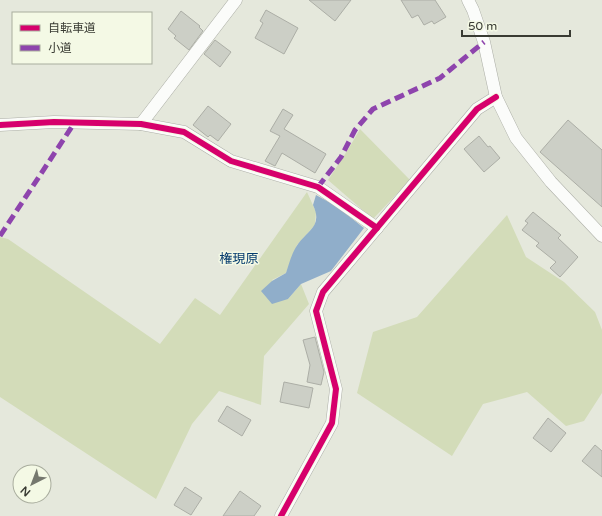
<svg xmlns="http://www.w3.org/2000/svg" width="602" height="516" font-family="'Varela Round','Noto Sans JP',sans-serif">
  <rect width="100%" height="100%" fill="#e5e8dc"/>
  <g fill="#d3dcb9">
    <polygon points="360,129 410,180 373,219 328,180 349,148"/>
    <polygon points="307,192 316,212 315,225 297,245 286,273 272,280 288,299 301,284 309,304 264,356 261,405 219,391 192,424 156,499 0,397 0,237 8,239 160,344 195,298 220,315"/>
    <polygon points="507,215 526,257 564,282 595,312 602,330 602,393 584,421 566,426 527,392 483,404 452,456 357,393 373,332 417,317"/>
  </g>
  <path fill="#90aeca" d="M316,195L336,206L364,228L331,271L301,284L288,299L272,304L261,291L272,281L286,273C289,264 292,252 298,244C308,230 323,226 313,205Z"/>
  <g fill="#cccfc6" stroke="#acaea6">
    <polygon points="309,0 351,0 335,21"/>
    <polygon points="401,0 435,0 446,17 434,24 432,21 424,25 418,15 412,18"/>
    <polygon points="266,10 298,28 284,54 255,38 263,23 260,21"/>
    <polygon points="181,11 200,26 199,27 203,31 189,50 174,38 176,36 168,29"/>
    <polygon points="215,40 231,52 220,67 204,54"/>
    <polygon points="208,106 231,124 218,141 210,135 208,137 193,125"/>
    <polygon points="283,109 293,115 284,129 326,154 315,173 282,153 275,166 265,161 280,136 270,131"/>
    <polygon points="568,120 602,150 602,207 540,152"/>
    <polygon points="479,136 488,147 490,146 500,158 484,172 464,149"/>
    <polygon points="533,212 561,235 558,238 578,257 560,277 550,268 556,262 536,246 539,243 522,230 528,223 525,221"/>
    <polygon points="315,337 324,372 321,385 307,382 310,365 303,340"/>
    <polygon points="284,382 313,388 309,408 280,402"/>
    <polygon points="227,406 251,420 242,436 218,421"/>
    <polygon points="548,418 566,433 551,452 533,438"/>
    <polygon points="595,445 602,451 602,477 582,461"/>
    <polygon points="185,487 202,498 191,515 174,505"/>
    <polygon points="240,491 261,506 254,516 223,516"/>
  </g>
  <g fill="none" stroke-linecap="round" stroke-linejoin="round">
    <g stroke="#adafa7" stroke-width="13">
      <g id="minor">
        <polyline points="468,0 473,10 484,42 496,97 516,138 551,182 602,236"/>
        <polyline points="141,124 236,0"/>
        <polyline points="0,125 54,122 141,124 184,132 231,161 318,187 377,228"/>
        <polyline points="281,516 332,423 336,389 316,311 323,292 477,109 496,97"/>
      </g>
    </g>
    <use href="#minor" stroke="#fbfcfa" stroke-width="12"/>
    <g stroke="#8e44ad" stroke-width="5" stroke-dasharray="10 5" stroke-linecap="butt">
      <polyline points="318,187 341,157 355,130 373,109 440,78 484,42"/>
      <polyline points="0,236 75,122"/>
    </g>
    <g stroke="#f4f9e5" stroke-width="8">
      <g id="cycleway">
        <polyline points="0,125 54,122 141,124 184,132 231,161 318,187 377,228"/>
        <polyline points="281,516 332,423 336,389 316,311 323,292 477,109 496,97"/>
      </g>
    </g>
    <use href="#cycleway" stroke="#d6006c" stroke-width="6"/>
  </g>
  <g text-anchor="middle" stroke-width="3" stroke-linejoin="round" paint-order="stroke">
    <g font-size="13" fill="#063c6e" stroke="#f4f9e5">
      <text x="239" y="263">権現原</text>
    </g>
  </g>
  <rect x="12" y="12" width="140" height="52" fill="#f4f9e5" stroke="#a9ad9e"/>
  <rect x="20" y="25" width="20" height="6" fill="#d6006c" stroke="#a9ad9e"/>
  <text x="48" y="32" font-size="12" fill="#393b33">自転車道</text>
  <rect x="20" y="45" width="20" height="6" fill="#8e44ad" stroke="#a9ad9e"/>
  <text x="48" y="52" font-size="12" fill="#393b33">小道</text>
  <g transform="translate(32 484) rotate(222)"><circle r="19" fill="#f4f9e5" stroke="#a9ad9e"/>
  <path d="M0-3L7 15L0 10L-7 15Z" fill="#75786e"/>
  <text y="-6" font-size="11" font-weight="bold" text-anchor="middle" fill="#393b33">N</text>
  </g>
  <path d="M462 30v6h108v-6" fill="none" stroke="#393b33" stroke-width="2"/>
  <text x="468" y="30" font-size="12" fill="#393b33" stroke="#f4f9e5" stroke-width="3" paint-order="stroke">50 m</text>
</svg>
